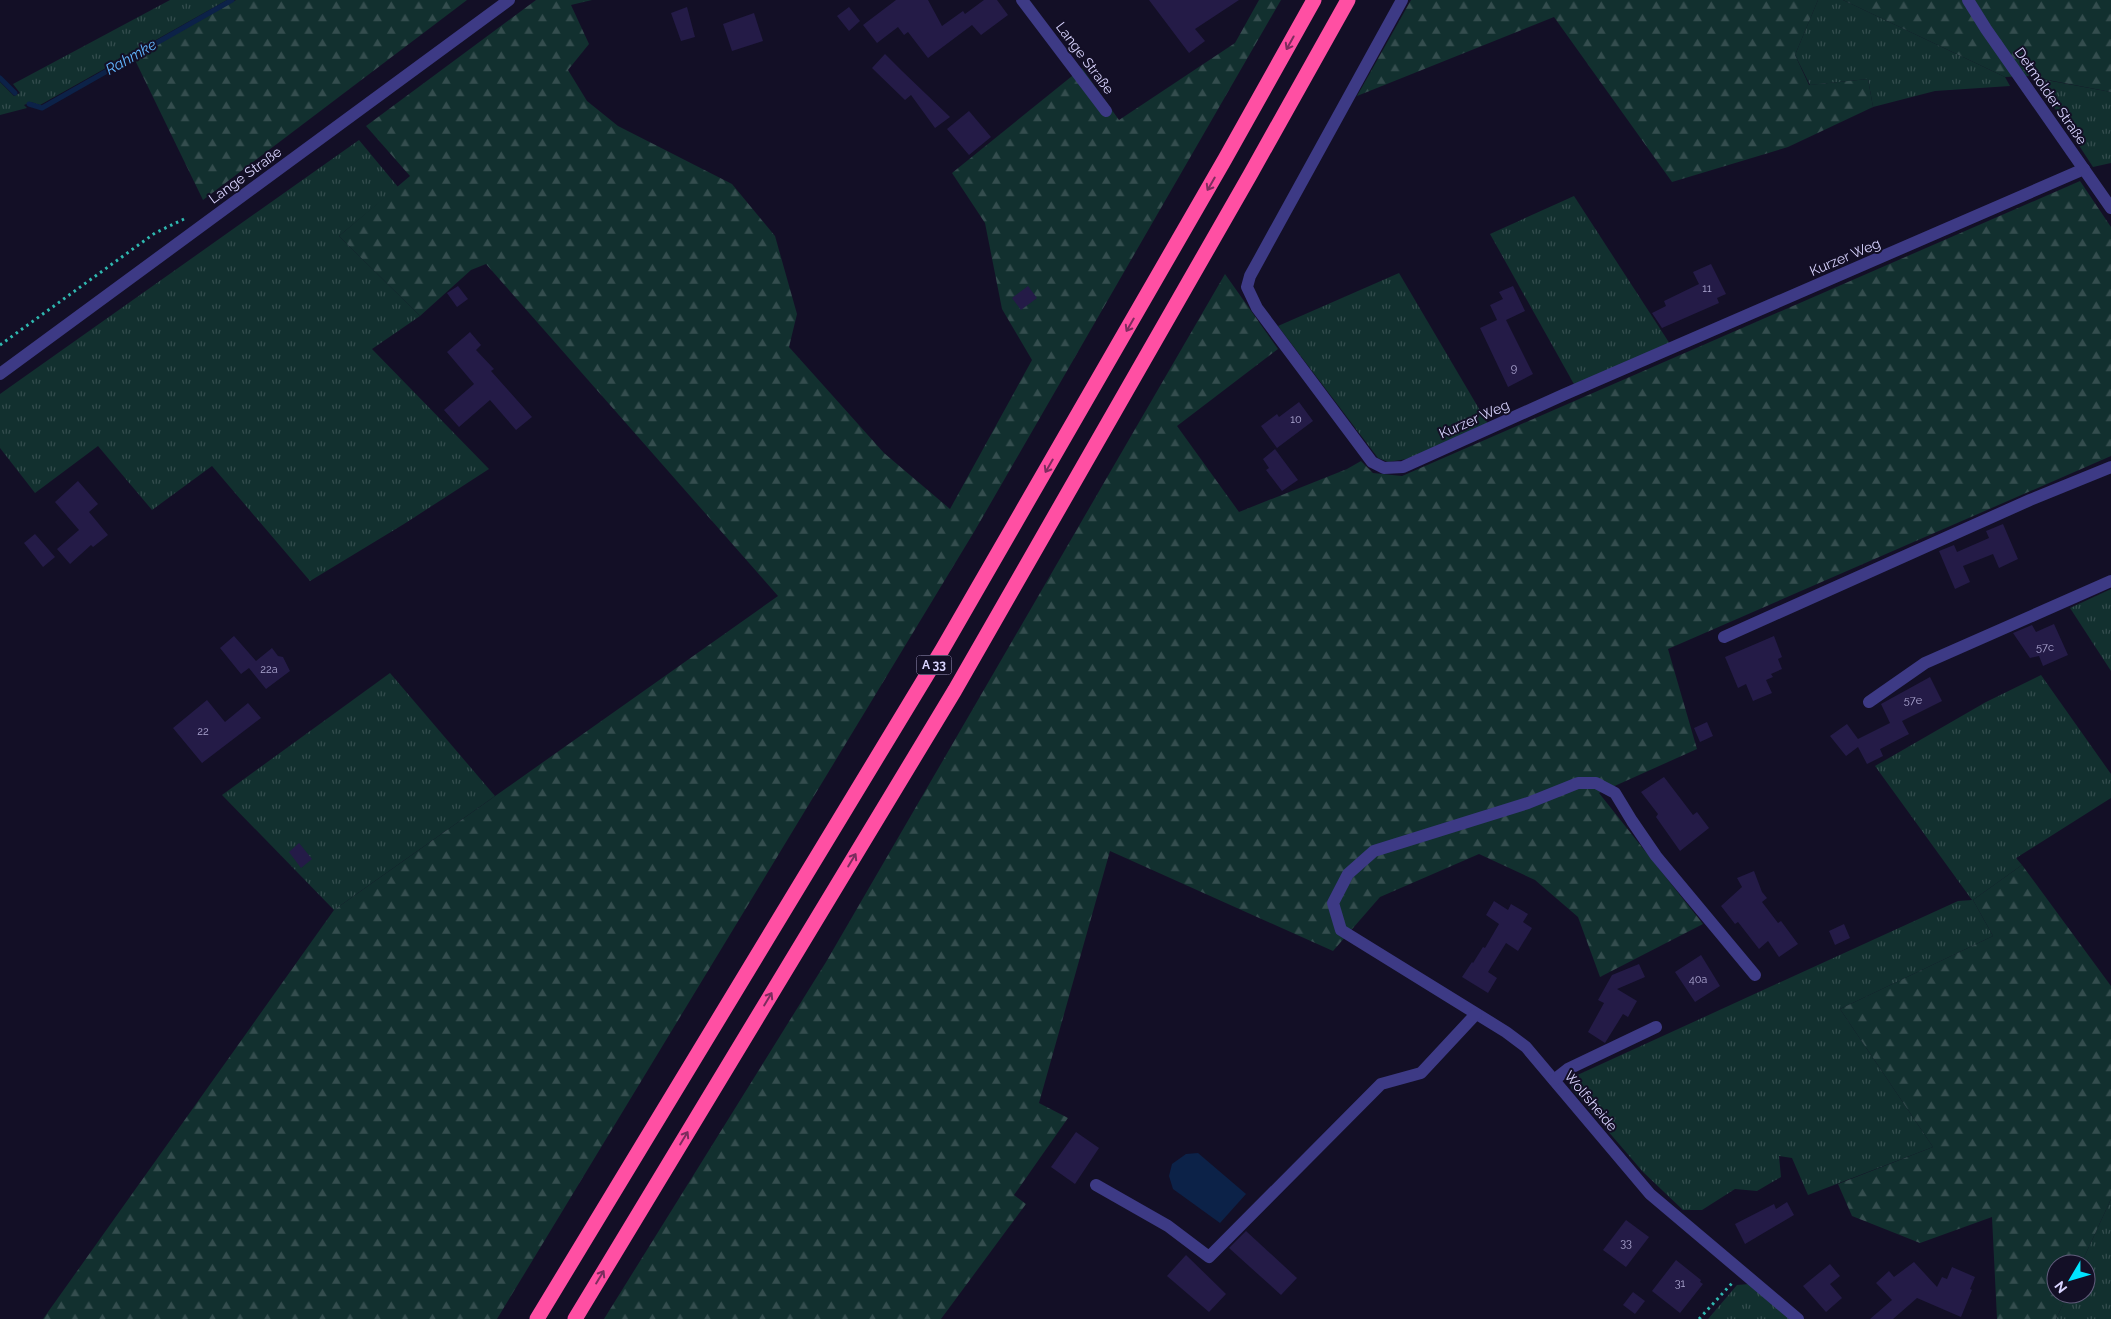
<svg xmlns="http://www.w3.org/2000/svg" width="2111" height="1319" font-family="Raleway,sans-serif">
  <defs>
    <pattern id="grass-tufts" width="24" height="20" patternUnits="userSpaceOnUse" patternTransform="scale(1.25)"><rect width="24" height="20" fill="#12302f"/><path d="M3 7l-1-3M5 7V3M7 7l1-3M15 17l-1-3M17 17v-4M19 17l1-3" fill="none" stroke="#344d4e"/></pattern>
    <pattern id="forest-firs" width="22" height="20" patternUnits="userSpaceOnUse" patternTransform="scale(1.25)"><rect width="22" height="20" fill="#12302f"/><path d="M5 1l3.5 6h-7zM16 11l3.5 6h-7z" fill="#344d4e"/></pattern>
  </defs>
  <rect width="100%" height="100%" fill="#130f26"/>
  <g fill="url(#grass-tufts)">
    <polygon points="170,0 227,0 40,105 31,102 24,105 27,108 0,115 0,82 14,96 20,93 13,84"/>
    <polygon points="1818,0 1843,0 2005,77 2010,86 1935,91 1873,107 1868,79 1810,85 1795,55"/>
    <polygon points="2035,78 2111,92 2111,163 2093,167"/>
    <polygon points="359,140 398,187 339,236 420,316 372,349 489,469 404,524 310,581 212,466 152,510 98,446 35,493 0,448 0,394"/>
    <polygon points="1574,196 1670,344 1575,386 1490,234"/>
    <polygon points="1399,273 1488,424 1407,459 1388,462 1378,458 1278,326"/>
    <polygon points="2111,589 2111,671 2070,608"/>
    <polygon points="390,673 495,796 334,910 222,795"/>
    <polygon points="2041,675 2111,774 2111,798 2016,858 2022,865 1973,900 1993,936 1840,1009 1933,1147 1808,1195 1792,1158 1779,1156 1781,1177 1757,1191 1735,1189 1702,1210 1683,1210 1643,1172 1571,1088 1573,1077 1958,901 1972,900 1875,766 1986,702"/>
    <polygon points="2111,1199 2111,1319 2056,1319 2068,1294 2086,1294 2086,1264 2081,1264"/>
    <polygon points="1749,1284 1789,1319 1708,1319 1737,1285"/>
  </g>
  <g fill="url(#forest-firs)">
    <polygon points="236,0 467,0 203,200 134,58"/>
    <polygon points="536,0 592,0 571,5 589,44 568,70 587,101 618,126 732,184 775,236 797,314 789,347 884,453 950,509 1032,360 1002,309 985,223 952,173 1082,68 1119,120 1235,43 1259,0 1281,0 974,532 497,1319 43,1319 334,910 778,596 486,264 471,270 420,316 339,236 410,176 366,126"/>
    <polygon points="1411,0 1818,0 1795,55 1809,85 1868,79 1873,107 1788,147 1672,182 1554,17 1357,96"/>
    <polygon points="1843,0 2111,0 2111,92 2027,76 2005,77"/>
    <polygon points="2080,181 2111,227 2111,456 1668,649 1697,749 1599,793 1703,924 1600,977 1578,917 1535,880 1479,854 1380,897 1333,951 1110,851 1039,1103 1068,1118 1014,1195 1026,1204 941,1319 604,1319 826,962 1225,274 1278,349 1177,426 1239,512 1347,469 1361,461 1373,473 1402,476"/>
    <polygon points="2022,865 2111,986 2111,1199 2081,1264 2056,1264 2056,1294 2068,1294 2056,1319 1997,1319 1992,1217 1920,1243 1852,1216 1838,1184 1933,1147 1840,1009 1993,936 1973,900"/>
  </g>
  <polygon fill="#0c2248" points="1198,1153 1246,1194 1220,1223 1173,1189 1169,1176 1172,1164 1186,1154"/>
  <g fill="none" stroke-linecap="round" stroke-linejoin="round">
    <g stroke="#0c2248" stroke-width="5">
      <polyline points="0,78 15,93"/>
      <polyline points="29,104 42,108 232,0"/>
    </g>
  </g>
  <g fill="#241b47">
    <polygon points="896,0 928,0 942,26 963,11 965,14 984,0 997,0 1008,15 981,35 972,25 928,58 908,32 904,35 898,27 877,43 863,25"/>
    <polygon points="1149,0 1239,0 1195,29 1205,41 1189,53"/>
    <polygon points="687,7 695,37 681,41 671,13"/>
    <polygon points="849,7 860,21 849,31 837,16"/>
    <polygon points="754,13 763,41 732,51 723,24"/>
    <polygon points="885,54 902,71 950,117 935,128 911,95 905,100 872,68"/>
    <polygon points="969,111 991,137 969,155 947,129"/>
    <polygon points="1711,264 1726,294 1717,298 1719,303 1662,328 1652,313 1666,306 1664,301 1699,284 1693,272"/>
    <polygon points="458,286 468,299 457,307 447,293"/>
    <polygon points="1028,286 1037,298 1021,310 1012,298"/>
    <polygon points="1513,286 1525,311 1506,320 1533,374 1508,387 1480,328 1497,320 1490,305 1503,299 1499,292"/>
    <polygon points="470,332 481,345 476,350 494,369 491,371 532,417 516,430 490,400 459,427 444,410 474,384 447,352"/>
    <polygon points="1299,402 1313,421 1277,448 1261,426 1277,414 1279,417"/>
    <polygon points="1275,449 1298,480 1282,491 1266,470 1269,468 1263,459"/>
    <polygon points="78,481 98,504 89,512 108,535 93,547 91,545 70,564 57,549 79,530 55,502"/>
    <polygon points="2003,524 2018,559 1999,568 1993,554 1963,566 1970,582 1955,589 1939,551 1954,545 1957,552 1989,538 1986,531"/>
    <polygon points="35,534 55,557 43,567 24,543"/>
    <polygon points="2054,624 2068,655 2043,666 2039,656 2030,658 2013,633 2032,625 2036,632"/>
    <polygon points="234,636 256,661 272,648 278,656 283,657 290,671 266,689 249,668 241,674 220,648"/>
    <polygon points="1774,636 1782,657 1778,659 1782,669 1771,674 1773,677 1766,680 1772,693 1753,701 1746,684 1738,688 1725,657"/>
    <polygon points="1930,677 1942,701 1902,721 1909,734 1880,749 1883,756 1867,764 1858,747 1846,756 1830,736 1847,724 1858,739 1890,723 1881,704"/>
    <polygon points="207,700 225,722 248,703 261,718 202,763 173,728"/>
    <polygon points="1707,722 1713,736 1700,742 1694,728"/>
    <polygon points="1664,777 1693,815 1697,812 1709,828 1680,851 1656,817 1658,814 1641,792"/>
    <polygon points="299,843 312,859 301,868 289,852"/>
    <polygon points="1754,871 1762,892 1767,898 1762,902 1778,923 1781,921 1798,944 1779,957 1768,941 1759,949 1738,922 1735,924 1721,906 1742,887 1737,878"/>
    <polygon points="1494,901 1508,910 1511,904 1528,914 1523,922 1532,928 1518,951 1506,943 1488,972 1497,978 1488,993 1462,977 1472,962 1473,963 1483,947 1485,948 1499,924 1486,915"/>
    <polygon points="1844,924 1850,938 1835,945 1829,931"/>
    <polygon points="1701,955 1720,986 1695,1002 1675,972"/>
    <polygon points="1639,964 1645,977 1617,989 1637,1001 1628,1017 1623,1014 1605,1043 1588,1032 1604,1003 1598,1000 1612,975"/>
    <polygon points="1076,1132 1099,1148 1075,1184 1051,1167"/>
    <polygon points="1787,1202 1794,1215 1745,1244 1735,1224 1774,1204 1776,1209"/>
    <polygon points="1626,1220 1649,1237 1626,1267 1603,1250"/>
    <polygon points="1246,1231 1297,1278 1281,1295 1229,1248"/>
    <polygon points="1186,1255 1226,1294 1209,1312 1167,1276"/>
    <polygon points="1676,1260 1701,1280 1700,1282 1703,1284 1680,1313 1652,1291"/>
    <polygon points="1914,1262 1937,1287 1942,1277 1947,1279 1952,1267 1975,1277 1970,1289 1972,1290 1961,1317 1917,1298 1893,1319 1870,1319 1892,1300 1876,1283 1889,1271 1894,1277"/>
    <polygon points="1830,1264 1840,1276 1830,1284 1842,1298 1826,1312 1803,1286"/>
    <polygon points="1633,1292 1645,1301 1635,1314 1623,1305"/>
  </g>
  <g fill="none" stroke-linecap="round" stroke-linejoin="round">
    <g stroke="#2fb8b0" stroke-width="3" stroke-dasharray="2.5 4" stroke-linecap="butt">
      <polyline points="0,345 155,233 184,219"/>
      <polyline points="1699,1319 1734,1281"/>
    </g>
    <g stroke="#3d3a85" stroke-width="12">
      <polyline points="1022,0 1106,111"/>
      <polyline points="1402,0 1250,276 1247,287 1257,308 1372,462 1384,468 1403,467 1563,395 2084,169"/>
      <polyline points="1968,0 1986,29 2111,208"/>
      <polyline points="0,374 509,0"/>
      <polyline points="1724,637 2030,500 2111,467"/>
      <polyline points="1869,702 1925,663 2111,581"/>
      <polyline points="1755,975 1656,856 1632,821 1615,793 1596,783 1578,783 1528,803 1374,851 1348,874 1333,903 1341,930 1506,1032 1526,1047 1650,1194 1798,1319"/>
      <polyline points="1554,1080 1568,1069 1656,1027"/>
      <polyline points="1096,1185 1168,1226 1209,1257 1381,1084 1421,1073 1476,1014"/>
    </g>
    <g stroke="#ff4fa3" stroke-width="15">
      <polyline points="537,1319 942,650 1225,159 1314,0"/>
      <polyline points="575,1319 955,690 1250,175 1348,0"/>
    </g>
  </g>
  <defs><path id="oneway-shaft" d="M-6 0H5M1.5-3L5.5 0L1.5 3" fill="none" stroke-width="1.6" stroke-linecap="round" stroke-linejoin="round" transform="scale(1.25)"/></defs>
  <g stroke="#7d2c5e">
    <use href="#oneway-shaft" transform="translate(1290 43) rotate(119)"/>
    <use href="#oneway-shaft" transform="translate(1211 184) rotate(120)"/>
    <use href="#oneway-shaft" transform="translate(1130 325) rotate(120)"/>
    <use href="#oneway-shaft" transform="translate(1049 466) rotate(120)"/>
    <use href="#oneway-shaft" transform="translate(852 860) rotate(-59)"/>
    <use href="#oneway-shaft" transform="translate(768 999) rotate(-59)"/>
    <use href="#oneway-shaft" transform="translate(684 1138) rotate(-59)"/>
    <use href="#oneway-shaft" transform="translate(600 1277) rotate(-59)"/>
  </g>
  <g text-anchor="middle" stroke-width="4" stroke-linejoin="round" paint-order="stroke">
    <g font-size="11" fill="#aca6d1">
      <text x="1707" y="292">11</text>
      <text x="1514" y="372">9</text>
      <text x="1296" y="423">10</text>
      <text x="2045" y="651">57c</text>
      <text x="269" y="673">22a</text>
      <text x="1913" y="704">57e</text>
      <text x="203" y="735">22</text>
      <text x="1698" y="983">40a</text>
      <text x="1626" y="1247">33</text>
      <text x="1680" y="1287">31</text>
    </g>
    <rect fill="#130f26" stroke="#9e99be" stroke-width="1" x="916.5" y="655.5" width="35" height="19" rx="4"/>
    <g font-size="12" font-weight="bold" fill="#d9d4ff">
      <text x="934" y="669">A 33</text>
    </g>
    <g font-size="14" fill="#d9d4ff" stroke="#130f26">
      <text transform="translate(1085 58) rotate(53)" y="5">Lange Straße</text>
      <text transform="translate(2051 96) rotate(55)" y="5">Detmolder Straße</text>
      <text transform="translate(245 175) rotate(-36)" y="5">Lange Straße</text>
      <text transform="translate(1845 257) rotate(-23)" y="5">Kurzer Weg</text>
      <text transform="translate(1474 419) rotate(-24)" y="5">Kurzer Weg</text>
      <text transform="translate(1591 1101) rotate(50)" y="5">Wolfsheide</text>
    </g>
    <g font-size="15" font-style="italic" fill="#62b6ff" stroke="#130f26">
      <text transform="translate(131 57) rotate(-30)" y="5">Rahmke</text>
    </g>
  </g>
  <g transform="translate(2071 1279) rotate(232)"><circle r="24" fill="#130f26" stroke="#625e7d"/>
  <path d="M0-4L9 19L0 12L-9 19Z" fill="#00e5ff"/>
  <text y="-8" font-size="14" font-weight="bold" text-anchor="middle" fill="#d9d4ff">N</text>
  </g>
</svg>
